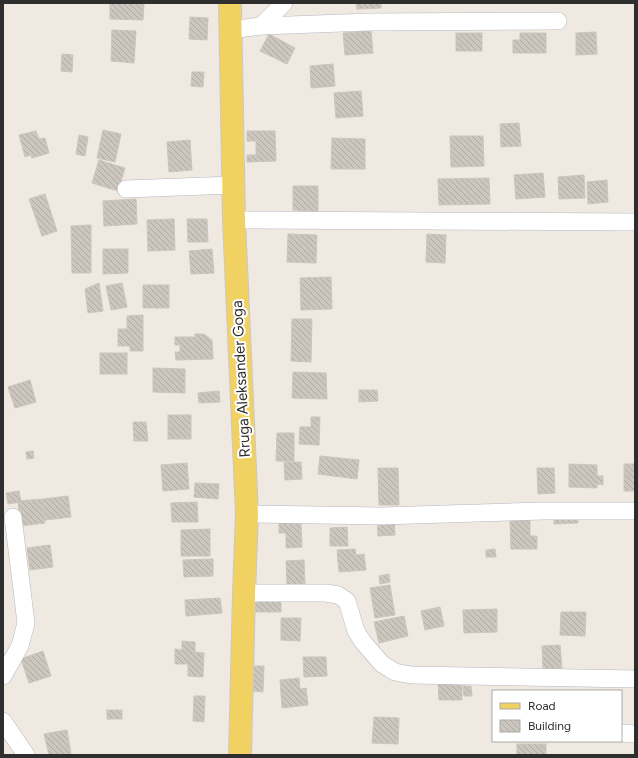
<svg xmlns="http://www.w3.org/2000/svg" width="638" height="758" font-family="Figtree,sans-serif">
  <defs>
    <pattern id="building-back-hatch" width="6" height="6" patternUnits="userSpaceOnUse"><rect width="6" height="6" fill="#cbc7bf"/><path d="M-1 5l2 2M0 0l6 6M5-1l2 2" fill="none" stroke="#afaba4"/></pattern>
  </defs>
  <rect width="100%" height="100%" fill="#efe9e1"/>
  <g fill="url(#building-back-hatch)" stroke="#cbc5ba">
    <polygon points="110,3 144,3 143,20 110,19"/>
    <polygon points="356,3 381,3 381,8 357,9"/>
    <polygon points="190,17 208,18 207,40 189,39"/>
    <polygon points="112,30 136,31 134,63 111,61"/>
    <polygon points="371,31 373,53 345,55 343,33"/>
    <polygon points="596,32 597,54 576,55 576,33"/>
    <rect x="456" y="33" width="26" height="18"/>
    <polygon points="520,33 546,33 546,53 513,53 513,40 520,40"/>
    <polygon points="269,34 295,48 287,64 260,51"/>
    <polygon points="62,54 73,55 72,72 61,71"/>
    <polygon points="333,64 335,86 311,88 310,66"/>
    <polygon points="192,72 204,72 203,87 191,86"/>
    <polygon points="361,91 363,116 336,118 334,93"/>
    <polygon points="519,123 521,146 501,147 500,124"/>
    <polygon points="103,130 121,134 115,162 97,158"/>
    <polygon points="36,131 39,139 45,138 49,153 32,158 31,155 25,157 19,135"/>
    <polygon points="247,131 275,131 276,161 247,162 247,155 256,155 256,141 247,141"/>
    <polygon points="79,135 88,137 85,156 76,154"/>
    <polygon points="450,136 483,136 484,166 451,167"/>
    <polygon points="332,138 365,139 365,169 331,169"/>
    <polygon points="190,140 192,170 169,172 167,142"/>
    <polygon points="99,160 125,168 118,191 92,183"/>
    <polygon points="543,173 545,197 516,199 514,175"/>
    <polygon points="584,175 585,198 559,199 558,177"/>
    <polygon points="489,178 490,204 439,205 438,179"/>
    <polygon points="607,180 608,202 588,204 587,182"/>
    <polygon points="293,186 318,186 318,215 310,215 310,211 293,210"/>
    <polygon points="45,194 57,231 42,236 29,199"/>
    <polygon points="136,199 137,224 104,226 103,201"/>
    <polygon points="174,219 175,250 148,251 147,220"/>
    <polygon points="187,219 207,219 208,242 188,242"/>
    <polygon points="91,225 91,273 72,273 71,226"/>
    <polygon points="288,234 317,235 316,263 287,262"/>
    <polygon points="427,234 446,235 445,263 426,262"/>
    <polygon points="103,249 128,249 128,273 103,274"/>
    <polygon points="212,249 214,273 191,274 189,251"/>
    <polygon points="331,277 332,309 301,310 300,278"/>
    <polygon points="99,283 103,311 88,313 85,289"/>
    <polygon points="122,283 127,307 111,310 106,286"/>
    <rect x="143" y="285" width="26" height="23"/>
    <polygon points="143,315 143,351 130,351 130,346 118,346 118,329 127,329 127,316"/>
    <polygon points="292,319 312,319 311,362 291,361"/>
    <polygon points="195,334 204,334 212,340 213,359 176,360 175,352 180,352 180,345 175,345 175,337 195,337"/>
    <rect x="100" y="353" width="27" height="21"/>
    <polygon points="153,368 185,369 185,393 153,392"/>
    <polygon points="293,372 326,373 327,399 292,398"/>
    <polygon points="30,380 36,402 15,408 8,387"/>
    <polygon points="359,390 377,390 378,401 359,402"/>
    <polygon points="219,391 220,402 199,403 198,393"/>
    <rect x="168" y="415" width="23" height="24"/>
    <polygon points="311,417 320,417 319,445 299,444 300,427 311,427"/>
    <polygon points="133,422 146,422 148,441 134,441"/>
    <polygon points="277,433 294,433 294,461 276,461"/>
    <polygon points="33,451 34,458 27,459 26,452"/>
    <polygon points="320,456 359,460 357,479 318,474"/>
    <polygon points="284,462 301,462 302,479 285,480"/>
    <polygon points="187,463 189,489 163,491 161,465"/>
    <polygon points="569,464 597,465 597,476 603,476 603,485 597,484 597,488 569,487"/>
    <rect x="624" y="464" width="11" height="27"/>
    <polygon points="378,468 398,468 399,505 379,505"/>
    <polygon points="537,468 554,468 555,493 538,494"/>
    <polygon points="195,483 219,484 218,499 194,497"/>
    <polygon points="19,491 21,502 8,504 6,493"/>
    <polygon points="68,496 71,517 45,520 43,499"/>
    <polygon points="43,499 45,523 20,526 18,501"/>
    <polygon points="197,502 198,522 172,522 171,503"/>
    <polygon points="578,514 578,523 554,524 554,515"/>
    <polygon points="377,517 394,517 395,535 378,536"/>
    <polygon points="530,520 530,536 537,536 537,549 511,549 510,521"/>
    <polygon points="279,523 301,523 302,547 286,548 286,533 279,533"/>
    <polygon points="347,527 348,546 330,546 330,528"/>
    <polygon points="210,529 210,556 181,556 181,530"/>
    <polygon points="50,545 53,567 30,570 27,548"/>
    <polygon points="355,549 356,555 364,554 366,570 339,572 337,550"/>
    <polygon points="495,549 496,557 486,557 486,550"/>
    <polygon points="213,559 213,576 184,577 183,560"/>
    <polygon points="304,560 305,584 287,585 286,561"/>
    <polygon points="389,574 390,582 380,584 379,576"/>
    <polygon points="390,585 395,615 375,618 370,588"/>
    <polygon points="220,598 222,613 186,616 185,600"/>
    <polygon points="255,601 281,601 281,612 256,612"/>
    <polygon points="440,607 444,626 425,630 421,611"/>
    <polygon points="497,609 497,632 464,633 463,610"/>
    <polygon points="561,612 586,612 585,636 560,635"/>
    <polygon points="404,616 408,636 379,643 374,622"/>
    <polygon points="281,618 301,618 300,641 281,640"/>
    <polygon points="182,641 195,642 195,652 204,653 203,677 188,676 188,664 175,664 175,649 182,650"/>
    <polygon points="560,645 562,668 543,669 542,646"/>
    <polygon points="43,651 51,676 29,683 21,659"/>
    <polygon points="303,657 326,657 327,676 304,677"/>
    <polygon points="253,666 264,666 263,692 252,691"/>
    <polygon points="299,678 300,689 306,688 308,705 282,708 280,680"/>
    <polygon points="438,680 462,682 462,700 439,700"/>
    <polygon points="463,686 471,686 472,696 464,696"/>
    <polygon points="194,696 205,696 204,722 193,721"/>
    <rect x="107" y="710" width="15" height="9"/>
    <polygon points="374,717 399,718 398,744 372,743"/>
    <polygon points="67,730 71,754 49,755 44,734"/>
    <rect x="517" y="744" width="29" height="11"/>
  </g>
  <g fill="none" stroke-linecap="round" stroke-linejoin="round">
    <g stroke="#b4b7c1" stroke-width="18">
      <g id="minor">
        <polyline points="261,26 370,22 558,21"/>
        <polyline points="230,30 261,26 284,3"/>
        <polyline points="126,189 233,185"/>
        <polyline points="234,220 635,222"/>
        <polyline points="247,514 382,516 543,511 635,511"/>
        <polyline points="244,593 326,593 338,595 347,601 356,631 363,642 382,664 395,672 411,675 635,679"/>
        <polyline points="3,676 20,646 26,623 13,517"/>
        <polyline points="3,721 26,755"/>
        <polyline points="621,733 635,734"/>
      </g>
    </g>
    <g stroke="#c9c9c9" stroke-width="24">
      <polyline id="major" points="230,3 234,220 247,514 244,593 240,755"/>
    </g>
    <use href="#minor" stroke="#fff" stroke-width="17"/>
    <use href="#major" stroke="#f2d163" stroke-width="22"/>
  </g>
  <g text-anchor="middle" stroke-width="4" stroke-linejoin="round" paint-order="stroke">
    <g font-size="15" fill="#2e2e2e" stroke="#fff">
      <text transform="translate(241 379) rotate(-93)" y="5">Rruga Aleksander Goga</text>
    </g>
  </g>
  <rect width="638" height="758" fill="none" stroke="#2e2e2e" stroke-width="8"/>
  <rect x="492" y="690" width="130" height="52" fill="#ffffff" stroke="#ababab"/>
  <rect x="500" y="703" width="20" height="6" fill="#f2d163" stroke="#ababab"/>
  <text x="528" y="710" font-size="12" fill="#2e2e2e">Road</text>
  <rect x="500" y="720" width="20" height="12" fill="url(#building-back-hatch)" stroke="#ababab"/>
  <text x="528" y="730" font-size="12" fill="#2e2e2e">Building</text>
</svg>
